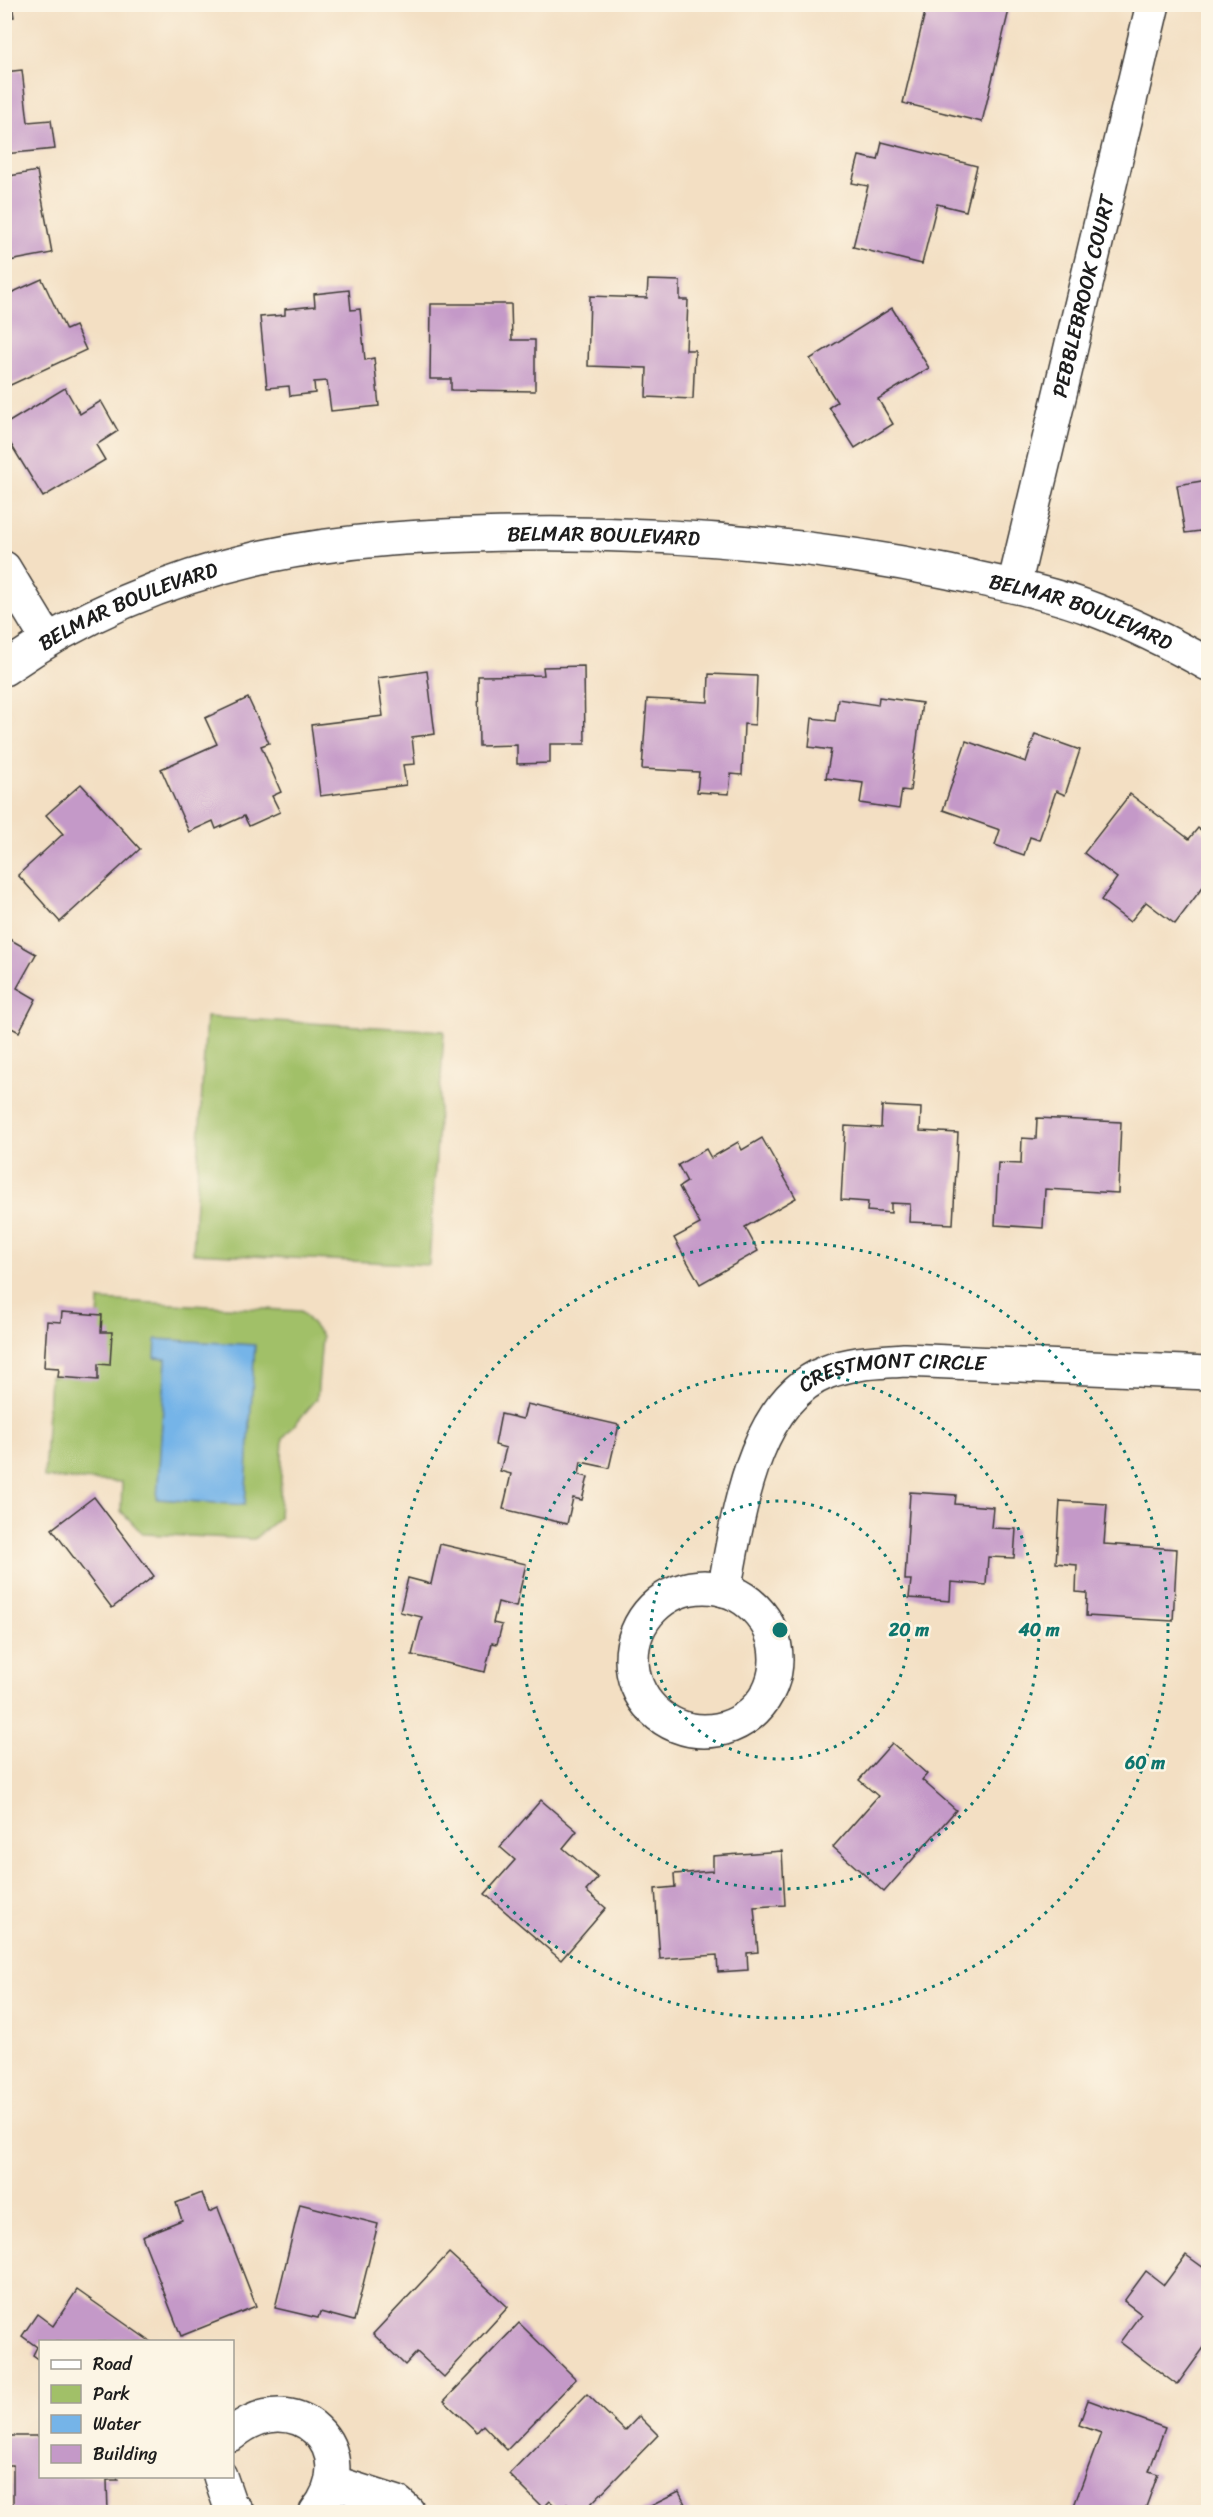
<svg xmlns="http://www.w3.org/2000/svg" width="1213" height="2517" font-family="Sriracha,sans-serif">
  <rect width="100%" height="100%" fill="#fcf5e5"/>
  <filter id="ink" filterUnits="userSpaceOnUse"><feTurbulence type="fractalNoise" baseFrequency=".0167" numOctaves="2"/><feDisplacementMap in="SourceGraphic" scale="12" xChannelSelector="R" yChannelSelector="G"/><feConvolveMatrix kernelMatrix="1 2 1 2 8 2 1 2 1" color-interpolation-filters="sRGB"/></filter>
  <filter id="wash" filterUnits="userSpaceOnUse"><feTurbulence type="fractalNoise" baseFrequency=".008" numOctaves="4" result="noise"/><feDisplacementMap in="SourceGraphic" scale="24" xChannelSelector="R" yChannelSelector="G"/><feGaussianBlur stdDeviation="1.35" result="paint"/><feColorMatrix in="noise" values="0 0 0 0 0 0 0 0 0 0 0 0 0 0 0 0 0 1.4 0 .05"/><feComposite in="paint" operator="in"/></filter>
  <g filter="url(#wash)">
    <rect width="100%" height="100%" fill="#f3dfc3"/>
    <g fill="#a1c068" stroke="#5e6e42" stroke-width="1.5">
      <polygon points="206,1017 444,1031 429,1265 193,1253"/>
      <polygon points="99,1300 301,1311 322,1336 317,1399 283,1438 279,1518 254,1539 143,1534 121,1511 122,1482 44,1478 50,1376 95,1378"/>
    </g>
    <polygon fill="#75b4e8" stroke="#486882" stroke-width="1.5" points="156,1339 255,1345 245,1505 157,1499 166,1359 155,1358"/>
    <g id="blocks">
      <g fill="#c499c8">
        <polygon points="4,4 12,4 14,17 4,18"/>
        <polygon points="927,4 1010,6 982,122 903,103"/>
        <polygon points="22,70 28,122 51,120 55,149 4,154 4,72"/>
        <polygon points="882,142 977,166 966,211 937,204 922,264 853,247 868,186 852,183 859,156 878,160"/>
        <polygon points="37,171 52,253 4,262 4,177"/>
        <polygon points="42,279 66,330 75,326 86,350 4,388 4,296"/>
        <polygon points="648,280 680,281 680,300 688,300 686,350 695,350 693,399 646,397 647,368 588,366 590,296 647,298"/>
        <polygon points="349,290 351,310 360,309 365,360 374,358 379,406 331,411 327,381 314,382 315,393 290,396 289,386 267,388 260,317 285,315 285,309 315,306 314,294"/>
        <polygon points="431,304 511,304 512,340 535,340 535,391 451,390 451,379 430,379"/>
        <polygon points="892,308 929,368 878,399 893,424 855,448 829,407 837,402 810,359"/>
        <polygon points="65,388 80,414 101,401 118,431 96,445 105,460 43,497 4,433 4,425"/>
        <polygon points="1208,480 1208,530 1185,533 1177,485"/>
        <polygon points="584,666 585,744 550,744 550,763 517,764 517,745 479,746 478,676 544,675 543,667"/>
        <polygon points="427,671 435,734 412,737 415,764 403,765 406,785 320,796 311,725 383,716 378,678"/>
        <polygon points="709,674 757,676 755,725 744,724 742,775 731,774 729,794 697,792 699,772 642,769 647,699 708,702"/>
        <polygon points="879,697 922,703 910,791 902,790 899,809 860,803 863,783 826,778 831,750 809,747 812,718 835,721 838,699 878,705"/>
        <polygon points="248,698 269,743 261,746 281,792 272,796 280,812 249,826 244,816 216,829 213,821 189,832 161,769 217,744 205,718"/>
        <polygon points="1035,734 1080,750 1065,795 1056,791 1039,840 1030,837 1024,855 995,845 1000,830 943,810 966,741 1026,762"/>
        <polygon points="81,784 140,849 60,922 18,875 63,834 46,815"/>
        <polygon points="1130,794 1189,839 1198,828 1208,836 1208,880 1175,924 1146,902 1130,922 1101,900 1117,878 1084,853"/>
        <polygon points="4,936 36,954 17,988 36,999 19,1032 4,1024"/>
        <polygon points="882,1106 921,1108 920,1131 958,1133 953,1224 909,1222 910,1204 891,1203 891,1213 867,1211 868,1202 841,1200 845,1126 881,1128"/>
        <polygon points="1037,1118 1121,1122 1118,1193 1045,1189 1043,1228 995,1225 998,1163 1021,1164 1022,1138 1036,1139"/>
        <polygon points="762,1138 796,1198 745,1227 758,1251 700,1284 674,1238 700,1224 679,1187 687,1182 678,1165 706,1149 711,1158 738,1142 742,1150"/>
        <polygon points="62,1312 102,1315 101,1332 112,1332 110,1365 98,1364 98,1380 58,1377 59,1368 44,1367 47,1321 61,1322"/>
        <polygon points="527,1404 619,1425 609,1468 581,1462 579,1475 588,1477 582,1500 573,1498 567,1524 503,1509 511,1474 500,1471 506,1448 495,1445 501,1414 523,1419"/>
        <polygon points="910,1492 956,1495 955,1504 993,1507 991,1528 1016,1529 1014,1558 988,1557 986,1585 951,1582 950,1601 909,1598 911,1580 905,1580"/>
        <polygon points="94,1497 154,1576 112,1608 52,1529"/>
        <polygon points="1060,1501 1107,1504 1104,1544 1177,1549 1173,1621 1086,1616 1087,1593 1076,1592 1077,1565 1056,1563"/>
        <polygon points="440,1544 526,1564 516,1607 498,1602 493,1623 502,1625 497,1644 492,1643 485,1672 412,1655 422,1617 400,1612 408,1578 431,1584"/>
        <polygon points="892,1743 927,1774 922,1780 956,1810 884,1892 833,1847 878,1796 859,1780"/>
        <polygon points="541,1800 577,1831 563,1848 598,1878 586,1891 606,1908 561,1960 485,1894 515,1860 500,1847"/>
        <polygon points="782,1851 785,1905 754,1907 758,1952 747,1953 748,1970 718,1972 717,1955 660,1959 655,1889 675,1887 674,1874 713,1871 713,1856"/>
        <polygon points="202,2193 209,2212 218,2208 256,2306 181,2336 142,2236 182,2220 176,2203"/>
        <polygon points="300,2204 378,2224 354,2321 320,2312 318,2318 275,2308"/>
        <polygon points="449,2253 508,2307 444,2377 417,2352 405,2365 373,2334"/>
        <polygon points="1186,2255 1208,2271 1208,2342 1177,2385 1120,2342 1141,2314 1124,2301 1146,2271 1164,2285"/>
        <polygon points="77,2290 151,2342 40,2342 40,2360 33,2355 37,2347 22,2336 37,2314 53,2326"/>
        <polygon points="519,2323 576,2379 507,2450 483,2425 477,2432 444,2401"/>
        <polygon points="587,2394 625,2431 639,2416 658,2435 583,2512 575,2512 567,2504 560,2511 550,2501 543,2508 509,2474"/>
        <polygon points="1088,2400 1165,2428 1149,2471 1158,2474 1146,2507 1161,2512 1072,2511 1101,2433 1079,2425"/>
        <polygon points="4,2436 40,2436 40,2476 117,2476 118,2480 107,2480 108,2512 13,2512 13,2465 4,2465"/>
        <polygon points="679,2492 689,2512 639,2512"/>
      </g>
    </g>
  </g>
  <g filter="url(#ink)">
    <use href="#blocks" fill-opacity="0" stroke="#3c3935" stroke-width="1.5"/>
    <g fill="none" stroke-linecap="round" stroke-linejoin="round">
      <g stroke="#3c3935" stroke-width="36">
        <g id="street">
          <polyline points="4,568 47,639"/>
          <path id="s1" d="M1014,586L1153,4"/>
          <path id="s2" d="M4,669C81,615 170,578 262,557C346,539 433,535 518,534C663,532 808,543 949,572C998,583 1049,592 1095,610C1134,625 1172,644 1208,664"/>
          <circle cx="704" cy="1659" r="72"/>
          <path id="s3" d="M724,1590C738,1520 751,1402 827,1372C852,1362 878,1362 904,1360L1208,1373"/>
          <path d="M232,2434C295,2381 366,2450 316,2512"/>
          <polyline points="220,2476 230,2505 237,2512"/>
          <polyline points="332,2482 398,2503 408,2512"/>
        </g>
      </g>
      <use href="#street" stroke="#fff" stroke-width="33"/>
    </g>
  </g>
  <g fill="none" stroke="#0f766e" stroke-width="3" stroke-dasharray="3 6">
    <circle cx="780" cy="1630" r="129"/>
    <circle cx="780" cy="1630" r="259"/>
    <circle cx="780" cy="1630" r="388"/>
  </g>
  <g text-anchor="middle" stroke-width="5" stroke-linejoin="round" paint-order="stroke">
    <g font-size="21" fill="#1c1c1c" stroke="#fcf5e5">
      <text dy="7" stroke="none"><textPath href="#s1" startOffset="298">PEBBLEBROOK COURT</textPath></text>
      <text dy="7" stroke="none"><textPath href="#s2" startOffset="626">BELMAR BOULEVARD</textPath></text>
      <text dy="7" stroke="none"><textPath href="#s2" startOffset="140">BELMAR BOULEVARD</textPath></text>
      <text dy="7" stroke="none"><textPath href="#s2" startOffset="1112">BELMAR BOULEVARD</textPath></text>
      <text dy="7" stroke="none"><textPath href="#s3" startOffset="316">CRESTMONT CIRCLE</textPath></text>
    </g>
  </g>
  <circle cx="780" cy="1630" r="9" fill="#0f766e" stroke="#fcf5e5" stroke-width="3"/>
  <g font-size="18" text-anchor="middle" font-weight="bold" fill="#0f766e" stroke="#fcf5e5" stroke-width="5" stroke-linejoin="round" paint-order="stroke">
    <text x="909" y="1636">20 m</text>
    <text x="1039" y="1636">40 m</text>
    <text x="1145" y="1769">60 m</text>
  </g>
  <rect width="1213" height="2517" fill="none" stroke="#fcf5e5" stroke-width="24"/>
  <rect x="39" y="2340" width="195" height="138" fill="#fcf5e5" stroke="#a29e95" stroke-width="1.5"/>
  <rect x="51" y="2360" width="30" height="9" fill="#ffffff" stroke="#a29e95" stroke-width="1.5"/>
  <text x="93" y="2370" font-size="18" fill="#1c1c1c">Road</text>
  <rect x="51" y="2385" width="30" height="18" fill="#a1c068" stroke="#a29e95" stroke-width="1.5"/>
  <text x="93" y="2400" font-size="18" fill="#1c1c1c">Park</text>
  <rect x="51" y="2415" width="30" height="18" fill="#75b4e8" stroke="#a29e95" stroke-width="1.5"/>
  <text x="93" y="2430" font-size="18" fill="#1c1c1c">Water</text>
  <rect x="51" y="2445" width="30" height="18" fill="#c499c8" stroke="#a29e95" stroke-width="1.5"/>
  <text x="93" y="2460" font-size="18" fill="#1c1c1c">Building</text>
</svg>
